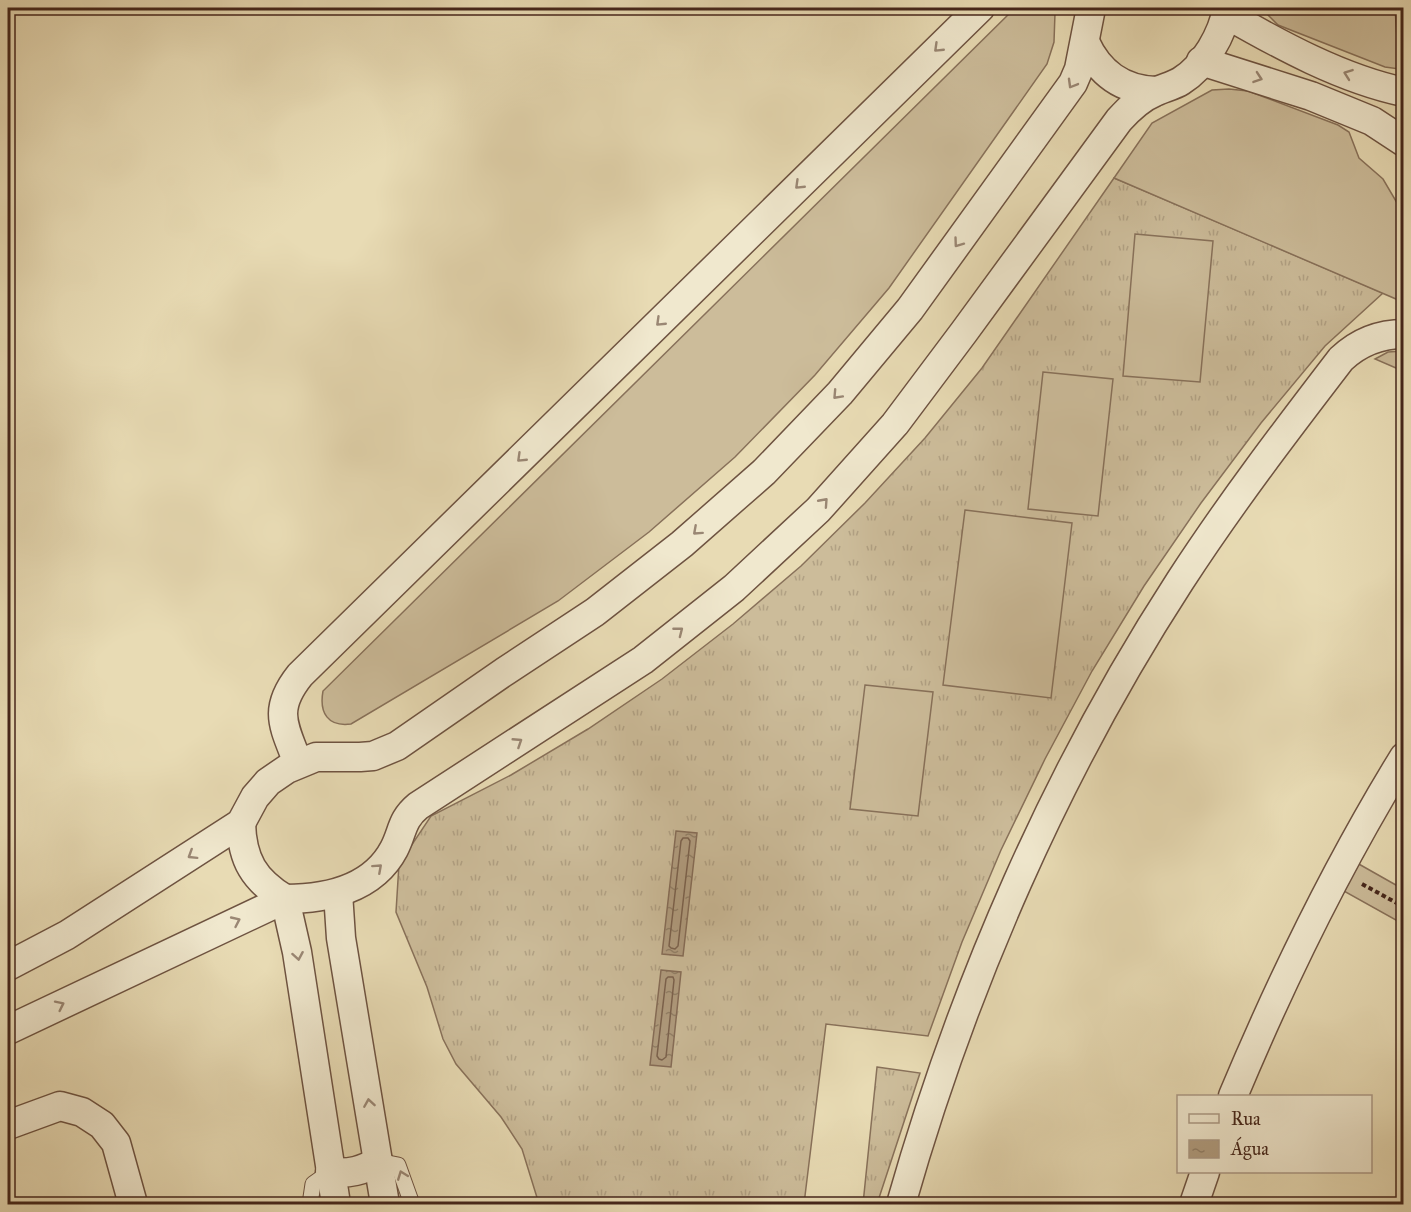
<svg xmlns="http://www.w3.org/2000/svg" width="1411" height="1212" font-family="'IM FELL Great Primer',serif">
  <defs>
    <pattern id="grass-tufts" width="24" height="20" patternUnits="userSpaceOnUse" patternTransform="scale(1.5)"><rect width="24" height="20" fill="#ccbc9a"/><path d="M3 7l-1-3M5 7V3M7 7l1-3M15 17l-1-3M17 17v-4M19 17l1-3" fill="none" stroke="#b1a184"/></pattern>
    <pattern id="water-ripples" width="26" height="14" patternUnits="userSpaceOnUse" patternTransform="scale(1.5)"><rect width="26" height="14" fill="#b19d80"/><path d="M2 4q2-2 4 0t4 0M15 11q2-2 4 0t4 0" fill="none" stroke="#928068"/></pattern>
  </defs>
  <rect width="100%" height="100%" fill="#e8dbb4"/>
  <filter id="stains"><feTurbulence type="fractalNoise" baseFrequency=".00333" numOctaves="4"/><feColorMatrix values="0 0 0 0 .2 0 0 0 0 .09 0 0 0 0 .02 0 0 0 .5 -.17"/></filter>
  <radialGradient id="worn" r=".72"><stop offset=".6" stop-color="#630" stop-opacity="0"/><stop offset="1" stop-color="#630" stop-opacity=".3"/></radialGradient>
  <g fill="url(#grass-tufts)" stroke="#88715a" stroke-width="1.5">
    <polygon points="1395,8 1403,8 1403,69 1399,69"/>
    <polygon points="1114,178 1383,293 1325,346 1261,423 1201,503 1144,586 1092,671 1045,759 1001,850 962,942 928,1036 826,1024 804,1204 539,1204 522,1149 501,1117 456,1064 443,1039 427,987 396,912 399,864 431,816 511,775 588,729 662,679 733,624 801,566 865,503 925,438 982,368"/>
    <polygon points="877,1067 920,1073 877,1204 863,1204"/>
  </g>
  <g fill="#ccbc9a" stroke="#88715a" stroke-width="1.5">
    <path d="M1015,8H1058L1055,13L1054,42L1047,64L889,288L815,375L735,457L649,532L558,601L351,724C328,727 319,713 323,691Z"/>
    <polygon points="1264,8 1395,8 1399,69 1385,67 1278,25 1268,15"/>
    <polygon points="1229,89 1248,91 1338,125 1349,132 1359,158 1383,179 1403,213 1403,302 1114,178 1152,123 1212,90"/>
    <polygon points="1135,234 1213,241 1200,382 1123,376"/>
    <polygon points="1403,351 1403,371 1375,359 1388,352"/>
    <polygon points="1043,372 1113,379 1098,516 1028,509"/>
    <polygon points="965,510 1072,523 1051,698 943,685"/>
    <polygon points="865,685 933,692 918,816 850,809"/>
    <polygon points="1357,863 1403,889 1403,924 1342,890"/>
  </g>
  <g fill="url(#water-ripples)" stroke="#866d58" stroke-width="1.5">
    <polygon points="676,831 697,833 683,956 662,954"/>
    <polygon points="661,970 681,972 671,1067 650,1065"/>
  </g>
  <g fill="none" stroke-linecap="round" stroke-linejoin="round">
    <g stroke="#7b624e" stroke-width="1.5">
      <polygon points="683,838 688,838 690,841 678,946 675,949 671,948 669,946 681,841"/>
      <polygon points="668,977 673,977 674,980 666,1057 662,1060 659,1059 657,1056 666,979"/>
    </g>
    <g stroke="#6e5341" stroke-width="17">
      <g id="lane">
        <polyline points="378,1161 398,1165 412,1204"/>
        <polyline points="310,1204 313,1184 330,1172"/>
      </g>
    </g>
    <g stroke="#6e5341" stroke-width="31">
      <g id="street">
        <path d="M1226,14C1280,45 1342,79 1404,92"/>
        <path d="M1085,42C1099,73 1122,90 1156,91"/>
        <polyline points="1201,61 1311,96 1372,121 1404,142"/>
        <path d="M298,763C284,726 272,710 300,675L980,8"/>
        <path d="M241,823C242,860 254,880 285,899L297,952L336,1204"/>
        <polyline points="338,893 341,938 385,1204"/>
        <polyline points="8,966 67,935 241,823 255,797 268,782 287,769 316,757 360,757 373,756 397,746 504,672 595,612 682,544 764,472 840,393 910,309 1073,83 1079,69 1091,8"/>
        <path d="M8,1030L285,899C326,899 373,889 394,849C403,832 401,820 418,806L643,660L734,588L818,510L895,424L964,332L1119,120C1129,109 1140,98 1155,92C1163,88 1173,86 1181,81C1204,67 1223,34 1227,8"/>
        <path d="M1233,1096C1282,979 1337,866 1404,757"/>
        <polyline points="8,1125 60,1106 82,1112 102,1125 116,1143 133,1204"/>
        <path d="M330,1172C349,1174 363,1171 378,1161"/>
        <path d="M901,1204C963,986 1056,772 1180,581C1230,504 1285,432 1341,359C1359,342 1379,334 1404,334"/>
        <polyline points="1194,1204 1205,1172"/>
      </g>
    </g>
    <polyline stroke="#45261b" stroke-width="4" stroke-dasharray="4.5 3" stroke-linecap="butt" points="1362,884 1404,907"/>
    <use href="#lane" stroke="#f0e8ce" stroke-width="15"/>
    <use href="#street" stroke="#f0e8ce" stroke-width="28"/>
  </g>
  <defs><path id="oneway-chevron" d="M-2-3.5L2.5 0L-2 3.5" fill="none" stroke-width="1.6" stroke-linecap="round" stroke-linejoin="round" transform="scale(1.5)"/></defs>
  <g stroke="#9a8774">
    <use href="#oneway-chevron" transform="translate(938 48) rotate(136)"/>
    <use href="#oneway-chevron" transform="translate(1348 74) rotate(-160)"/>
    <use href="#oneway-chevron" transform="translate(1258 78) rotate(19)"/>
    <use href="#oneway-chevron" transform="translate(1072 84) rotate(120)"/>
    <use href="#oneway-chevron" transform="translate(799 185) rotate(136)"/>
    <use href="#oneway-chevron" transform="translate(958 243) rotate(126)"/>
    <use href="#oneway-chevron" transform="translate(660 322) rotate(136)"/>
    <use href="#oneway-chevron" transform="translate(837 395) rotate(133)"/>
    <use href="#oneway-chevron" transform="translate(521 458) rotate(136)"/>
    <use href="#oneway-chevron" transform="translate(824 502) rotate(-48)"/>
    <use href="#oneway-chevron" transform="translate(697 531) rotate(138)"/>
    <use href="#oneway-chevron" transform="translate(679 631) rotate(-38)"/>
    <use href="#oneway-chevron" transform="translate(518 742) rotate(-33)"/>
    <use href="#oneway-chevron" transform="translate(192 855) rotate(148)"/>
    <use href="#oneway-chevron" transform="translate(378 868) rotate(-42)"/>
    <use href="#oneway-chevron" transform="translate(236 921) rotate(-25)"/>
    <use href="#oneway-chevron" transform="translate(298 956) rotate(80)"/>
    <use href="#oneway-chevron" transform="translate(60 1005) rotate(-26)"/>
    <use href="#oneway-chevron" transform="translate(369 1103) rotate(-99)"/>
    <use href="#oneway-chevron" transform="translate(402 1175) rotate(-111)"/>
  </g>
  <rect width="1411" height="1212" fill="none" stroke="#e8dbb4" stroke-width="30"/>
  <rect x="9" y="9" width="1393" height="1194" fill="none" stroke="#45261b" stroke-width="3"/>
  <rect x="15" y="15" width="1381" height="1182" fill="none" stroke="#45261b" stroke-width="1.5"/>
  <rect x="1177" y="1095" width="195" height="78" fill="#f0e8ce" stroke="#ac9a86" stroke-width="1.5"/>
  <rect x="1189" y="1114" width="30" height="9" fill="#f0e8ce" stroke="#ac9a86" stroke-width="1.5"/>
  <text x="1231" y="1125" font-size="18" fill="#45261b">Rua</text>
  <rect x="1189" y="1140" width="30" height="18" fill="url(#water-ripples)" stroke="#ac9a86" stroke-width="1.5"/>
  <text x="1231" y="1155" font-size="18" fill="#45261b">Água</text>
  <rect width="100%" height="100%" filter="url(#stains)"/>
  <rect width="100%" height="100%" fill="url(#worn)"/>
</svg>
